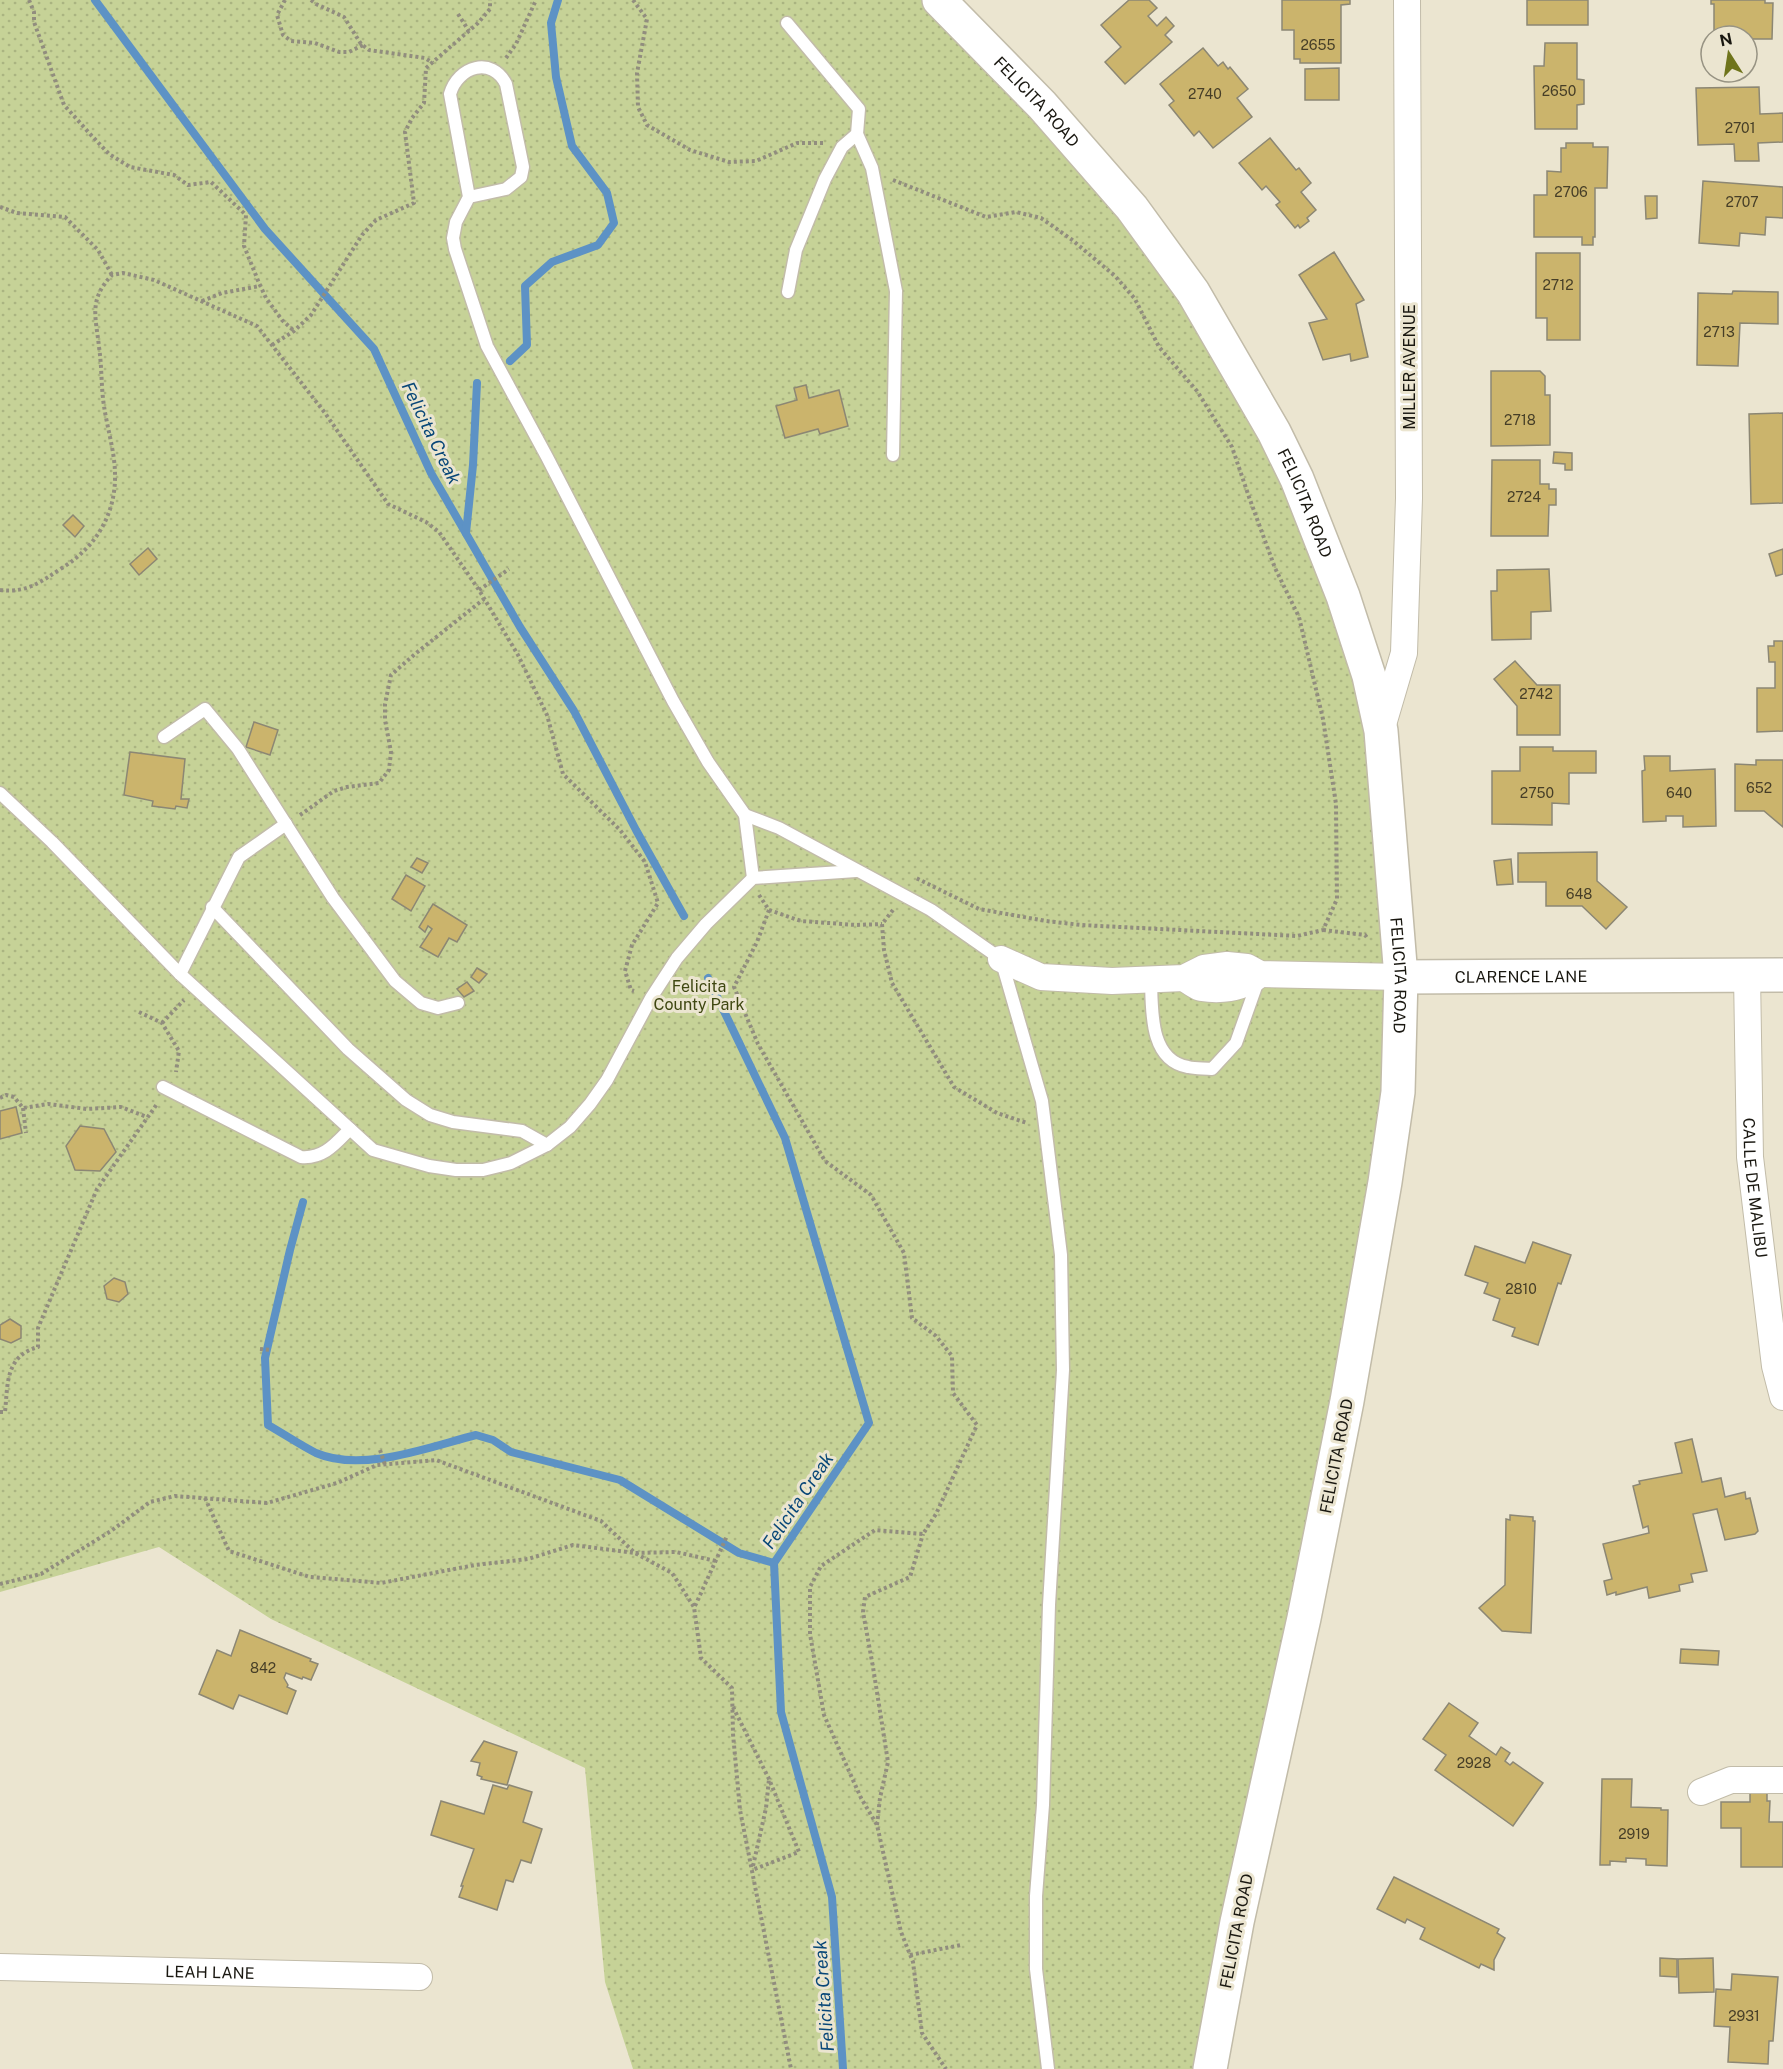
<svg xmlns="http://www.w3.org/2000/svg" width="1783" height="2069" font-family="'Public Sans',sans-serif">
  <defs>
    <pattern id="park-dots" width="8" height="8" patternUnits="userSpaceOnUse" patternTransform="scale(1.5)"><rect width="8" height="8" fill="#c6d297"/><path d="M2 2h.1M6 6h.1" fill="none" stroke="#aab481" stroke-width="1.8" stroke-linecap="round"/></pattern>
  </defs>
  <rect width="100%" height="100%" fill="#ebe5d0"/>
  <polygon fill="url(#park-dots)" points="0,0 939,0 1042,105 1239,374 1369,678 1398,1092 1210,2069 633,2069 605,1982 585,1768 271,1619 159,1547 0,1592"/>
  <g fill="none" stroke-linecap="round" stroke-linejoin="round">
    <g stroke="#5d92c5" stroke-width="8">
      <polyline points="95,0 265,229 374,349 431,473 520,627 574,711 636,830 684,916"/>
      <polyline points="510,361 527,345 525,286 552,262 598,245 614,223 607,193 572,146 556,77 551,23 558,0"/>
      <polyline points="466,533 473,465 477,383"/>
      <polyline points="708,978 785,1138 869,1423 774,1563 781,1712 832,1897 843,2069"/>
      <path d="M303,1202L290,1250L265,1358L268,1425C284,1434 300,1445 316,1453C362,1473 429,1447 476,1435L493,1440L511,1452L620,1480L739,1553L774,1563"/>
    </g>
  </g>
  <g fill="#cbb46c" stroke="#8c8774" stroke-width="1.5">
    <polygon points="1129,0 1149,0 1157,8 1148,16 1157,26 1166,17 1174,26 1165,35 1172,42 1125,84 1105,62 1121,47 1101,25"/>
    <polygon points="1282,0 1350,0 1350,4 1341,5 1341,63 1300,63 1300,59 1294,59 1294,30 1282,30"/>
    <rect x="1527" y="0" width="61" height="25"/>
    <polygon points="1711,0 1765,0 1765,3 1773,3 1772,39 1747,39 1747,36 1714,36 1714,4 1711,4"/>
    <polygon points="1545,43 1577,43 1577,79 1584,80 1584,104 1577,105 1577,129 1535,129 1534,66 1544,66"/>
    <polygon points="1203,48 1218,66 1223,62 1228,69 1230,67 1248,89 1237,98 1252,117 1213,148 1199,131 1194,136 1169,105 1174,101 1160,84"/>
    <polygon points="1339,68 1339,100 1305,100 1305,69"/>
    <polygon points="1759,87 1760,114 1783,113 1783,142 1758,143 1759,161 1735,161 1734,144 1698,145 1696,88"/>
    <polygon points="1270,138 1296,170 1299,168 1311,183 1301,192 1316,210 1307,218 1309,221 1300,228 1298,225 1295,228 1276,205 1280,202 1266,186 1262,190 1239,163"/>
    <polygon points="1566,143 1593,143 1593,147 1608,147 1607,188 1595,188 1595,237 1593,237 1593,245 1582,245 1582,237 1534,237 1534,195 1547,195 1547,171 1561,172 1561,148 1566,148"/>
    <polygon points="1703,181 1783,187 1783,218 1766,217 1765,235 1740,233 1739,246 1699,243"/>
    <polygon points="1645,196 1657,196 1657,218 1646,219"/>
    <polygon points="1334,252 1364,300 1356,304 1368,357 1351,361 1350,354 1323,360 1309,323 1327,319 1299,275"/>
    <polygon points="1536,253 1580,253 1580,340 1547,340 1547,318 1536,318"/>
    <polygon points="1733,291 1778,292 1778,324 1740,323 1738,366 1697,365 1698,293 1732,294"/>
    <polygon points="1491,371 1540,371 1545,376 1545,395 1550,395 1550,445 1491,446"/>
    <polygon points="806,385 809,398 839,390 848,426 820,434 818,429 785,438 776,406 797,400 794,388"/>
    <polygon points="1783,413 1783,503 1751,504 1749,414"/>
    <polygon points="1554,452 1572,453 1572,470 1565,470 1565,464 1553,463"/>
    <polygon points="1492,460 1540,460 1540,484 1549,484 1549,489 1556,489 1556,505 1549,505 1548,536 1491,536"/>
    <polygon points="73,515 84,526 75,537 63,525"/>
    <polygon points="148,548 157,559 139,575 130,564"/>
    <polygon points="1783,549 1783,574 1776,576 1769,554"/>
    <polygon points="1549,569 1551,611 1531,612 1531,639 1492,640 1491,591 1497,591 1497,570"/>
    <polygon points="1774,641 1783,641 1783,731 1757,732 1757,688 1775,688 1775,662 1769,662 1768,646 1774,646"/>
    <polygon points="1515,661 1537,685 1560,685 1560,735 1517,735 1517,706 1494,679"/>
    <polygon points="254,722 278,730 270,755 246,747"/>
    <polygon points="1520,747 1553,747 1553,751 1596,751 1596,773 1569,773 1569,804 1552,803 1552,825 1492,824 1492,771 1520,771"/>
    <polygon points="130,752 185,759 181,799 189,799 187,808 176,806 175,809 152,806 153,801 124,795"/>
    <polygon points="1644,756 1670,756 1670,771 1715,769 1716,826 1683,827 1683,816 1666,816 1666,821 1643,822 1642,771 1645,770"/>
    <polygon points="1756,760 1783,760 1783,827 1764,811 1735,811 1735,764 1756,765"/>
    <polygon points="1597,852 1597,881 1627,907 1606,929 1582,906 1546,906 1546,882 1518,882 1518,853"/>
    <polygon points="417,858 428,863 422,873 411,867"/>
    <polygon points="1511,859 1513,884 1497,885 1494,861"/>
    <polygon points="406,875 425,886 411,911 392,899"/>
    <polygon points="433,904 467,925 457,942 449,938 438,957 420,947 432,929 428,926 425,932 419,927"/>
    <polygon points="477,968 487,974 479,983 471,977"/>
    <polygon points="467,982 474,991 464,997 457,989"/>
    <polygon points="16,1107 22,1133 0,1139 0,1111"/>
    <polygon points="80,1126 104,1129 116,1152 100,1171 75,1170 66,1146"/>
    <polygon points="1533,1242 1571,1255 1561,1284 1558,1283 1538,1345 1512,1336 1515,1328 1493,1320 1500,1299 1484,1293 1488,1283 1465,1275 1475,1246 1525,1263"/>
    <polygon points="114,1278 125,1282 128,1294 119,1302 107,1299 104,1286"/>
    <polygon points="10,1319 21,1326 21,1338 11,1343 0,1339 0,1325"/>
    <polygon points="1692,1439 1702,1482 1721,1478 1725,1497 1745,1492 1746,1499 1750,1498 1758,1531 1755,1534 1725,1540 1717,1509 1693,1514 1707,1571 1691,1574 1693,1582 1679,1585 1680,1591 1649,1598 1647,1587 1616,1595 1616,1592 1607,1595 1604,1581 1612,1579 1603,1544 1649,1533 1648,1526 1643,1528 1633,1486 1640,1484 1639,1481 1682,1473 1675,1443"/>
    <polygon points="1510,1515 1533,1517 1533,1521 1535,1521 1531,1633 1502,1631 1479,1608 1505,1585 1506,1519 1510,1520"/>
    <polygon points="240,1630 311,1659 310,1661 318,1664 311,1680 303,1677 302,1679 286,1673 284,1678 288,1685 287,1687 296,1691 287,1714 239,1695 233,1709 199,1694 217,1650 231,1656"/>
    <polygon points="1681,1649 1719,1651 1718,1665 1680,1663"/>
    <polygon points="1449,1703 1478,1723 1469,1736 1496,1755 1501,1747 1510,1753 1505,1761 1510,1765 1513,1762 1543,1783 1513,1826 1435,1770 1446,1755 1423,1739"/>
    <polygon points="484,1741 517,1752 507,1785 481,1779 482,1777 477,1775 480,1763 471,1761"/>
    <polygon points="1602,1779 1632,1779 1631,1807 1661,1808 1661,1810 1668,1810 1667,1866 1646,1865 1646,1859 1626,1858 1626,1862 1610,1861 1610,1865 1600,1865"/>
    <polygon points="493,1785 507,1789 509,1785 532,1792 523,1822 542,1829 531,1863 521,1860 513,1882 506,1880 497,1910 459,1897 463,1886 461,1886 474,1849 431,1835 441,1801 484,1814"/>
    <polygon points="1750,1793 1767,1793 1767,1801 1770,1801 1769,1822 1783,1822 1783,1867 1741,1867 1741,1828 1721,1828 1721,1802 1750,1802"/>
    <polygon points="1394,1877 1499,1929 1497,1933 1505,1938 1494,1960 1494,1970 1481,1964 1479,1968 1420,1939 1425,1928 1407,1919 1405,1923 1377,1909"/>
    <polygon points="1660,1958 1677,1959 1677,1977 1660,1976"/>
    <polygon points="1713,1958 1714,1992 1679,1993 1678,1959"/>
    <polygon points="1732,1974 1778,1977 1773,2041 1769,2041 1768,2064 1728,2062 1730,2027 1714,2026 1716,1989 1731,1990"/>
  </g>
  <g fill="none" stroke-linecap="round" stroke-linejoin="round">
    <g stroke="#c2bca9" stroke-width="15">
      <g id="lane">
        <polyline points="787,23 859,109 857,134 842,147 825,179 796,250 788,292"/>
        <polyline points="857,134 872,168 896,291 893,455"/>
        <path d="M469,197L506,189L521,177L523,167L506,84C492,56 458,66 450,94L469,197L456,222L453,238L455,249L487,346L547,457L673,701L708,762L745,815L753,878"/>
        <polyline points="164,737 205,709 238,749 333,898 395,981 421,1003 438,1008 458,1003"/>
        <polyline points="0,793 52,842 180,974 373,1150 429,1166 456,1170 483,1170 511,1163 547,1145 570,1127 590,1104 607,1080 651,998 677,958 706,924 753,878 856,871"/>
        <polyline points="745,815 779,828 931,910 1001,959 1042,1101 1061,1255 1063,1370 1049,1605 1043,1805 1036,1896 1036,1969 1048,2069"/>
        <polyline points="212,907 348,1049 406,1100 430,1115 453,1122 522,1131 547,1145"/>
        <polyline points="180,974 239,857 286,824"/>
        <path d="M1151,979C1152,1010 1149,1060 1188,1067C1196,1069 1204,1068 1212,1069L1236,1043L1259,978"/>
        <path d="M163,1087L301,1157C324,1159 336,1143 350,1129"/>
      </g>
    </g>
    <g stroke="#c2bca9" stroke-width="28">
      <g id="street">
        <polyline points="1381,731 1404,653 1409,498 1407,0"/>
        <polyline points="1001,959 1041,977 1112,981 1184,978 1204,968 1227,965 1247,967 1260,974 1401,977"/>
        <path id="s1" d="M1747,975L1750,1157L1775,1366L1783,1397"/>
        <path d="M1184,978C1189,981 1195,986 1201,988C1222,991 1244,988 1260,974"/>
        <polyline points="1701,1792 1731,1780 1783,1780"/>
        <path id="s2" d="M0,1967L419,1977"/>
      </g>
    </g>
    <g stroke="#c2bca9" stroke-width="36">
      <g id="secondary">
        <path id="s3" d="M939,0L1042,105L1132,208L1193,292L1274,432L1297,479L1343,596L1369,676L1381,731L1401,977L1398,1092L1385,1182L1347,1401L1304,1618L1237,1922L1210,2069"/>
        <path id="s4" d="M1401,977L1783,975"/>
      </g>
    </g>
    <g stroke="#918d7e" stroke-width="4" stroke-dasharray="3 3" stroke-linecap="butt">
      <polyline points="29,0 34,12 34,22 64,105 91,135 109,154 130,167 174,175 188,185 211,182 246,215 244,246 259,283 266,298 282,320 294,331"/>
      <polyline points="285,0 277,15 283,35 291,41 315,43 339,52 349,52 363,45"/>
      <polyline points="311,0 316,4 344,17 361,44 369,50 425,58 433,63"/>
      <polyline points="633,0 647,19 637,73 638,107 647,125 690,150 729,162 756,161 797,143 824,143"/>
      <polyline points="458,14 469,31"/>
      <polyline points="506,58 516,44 536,0"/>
      <polyline points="893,180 986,217 1016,212 1041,218 1071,239 1115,276 1135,299 1159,347 1197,391 1232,447 1249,497 1275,568 1299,617 1323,719 1336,804 1337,899 1323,930 1297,936 1081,925 1046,921 979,909 916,878"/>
      <polyline points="0,207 17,213 65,217 98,250 112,275"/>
      <polyline points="202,301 222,293 260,286"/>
      <polyline points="272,345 294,331 311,315 362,235 376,220 414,203 405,132 412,118 424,103 426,68 478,23 490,9 490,0"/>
      <path d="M0,590C28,593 40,582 62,568C96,547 116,514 115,474C115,453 107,427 104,406C101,387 102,367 99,347C96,317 88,300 112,275L123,273L154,280L257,326L325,413L388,504L426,522L439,532L479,590L518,655L547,715L563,774L620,830L645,862L658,903L632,945L625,971L631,990L634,991"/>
      <polyline points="479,590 509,569"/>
      <polyline points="300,815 334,791 347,787 379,783 389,770 391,752 385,720 385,704 391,675 415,654 484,599"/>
      <polyline points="759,895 769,910 757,942 734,987 758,1044 825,1161 871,1195 904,1253 912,1318 936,1336 952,1356 953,1393 977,1425 936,1514 923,1534 875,1530 821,1566 810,1587 810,1634 824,1715 861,1798 877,1825 901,1932 913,1962 922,2033 946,2069"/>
      <polyline points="769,910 801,921 856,925 882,924"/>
      <polyline points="893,910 882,924 884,950 892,983 954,1087 997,1113 1027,1123"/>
      <polyline points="1323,930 1365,935 1368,939"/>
      <polyline points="139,1012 162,1023 179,1051 176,1072"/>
      <polyline points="162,1023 184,1000"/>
      <polyline points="0,1098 6,1095 14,1097 23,1108 48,1104 87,1109 121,1107 147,1117"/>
      <polyline points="23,1108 26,1133"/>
      <polyline points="260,1349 271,1350"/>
      <path d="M0,1412H5C8,1384 5,1356 38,1347V1328L97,1189L157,1104"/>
      <polyline points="380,1450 385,1465"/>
      <polyline points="205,1498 229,1551 310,1577 381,1583 475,1565 528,1559 573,1545 635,1553 672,1573 694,1607 701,1658 732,1688 733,1734 740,1810 791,2069"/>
      <polyline points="0,1584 41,1574 111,1531 150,1502 175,1496 267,1503 337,1483 377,1465 436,1460 601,1521 635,1553 676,1552 716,1561"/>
      <polyline points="695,1606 727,1536"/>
      <polyline points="733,1707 769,1779 799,1852 752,1870"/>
      <polyline points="877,1825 880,1798 888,1762 873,1667 863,1612 865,1597 910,1577 923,1534"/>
      <polyline points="753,1866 766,1808 769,1779"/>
      <polyline points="910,1955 961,1945"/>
    </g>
    <use href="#lane" stroke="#fff" stroke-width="12"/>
    <use href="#street" stroke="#fff" stroke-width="26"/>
    <use href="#secondary" stroke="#fff" stroke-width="33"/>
  </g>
  <g text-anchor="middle" stroke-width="6" stroke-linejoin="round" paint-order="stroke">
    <g font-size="14" fill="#463e27">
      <text x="1318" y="50">2655</text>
      <text x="1559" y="96">2650</text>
      <text x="1205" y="99">2740</text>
      <text x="1740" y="133">2701</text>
      <text x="1571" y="197">2706</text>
      <text x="1742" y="207">2707</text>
      <text x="1558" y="290">2712</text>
      <text x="1719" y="337">2713</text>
      <text x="1520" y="425">2718</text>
      <text x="1524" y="502">2724</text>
      <text x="1536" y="699">2742</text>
      <text x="1759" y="793">652</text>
      <text x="1537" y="798">2750</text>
      <text x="1679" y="798">640</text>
      <text x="1579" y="899">648</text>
      <text x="1521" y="1294">2810</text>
      <text x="263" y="1673">842</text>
      <text x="1474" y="1768">2928</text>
      <text x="1634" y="1839">2919</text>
      <text x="1744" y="2021">2931</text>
    </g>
    <g font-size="16" fill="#191710" stroke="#ebe5d0">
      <text dy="6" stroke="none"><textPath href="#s3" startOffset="141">FELICITA ROAD</textPath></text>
      <text transform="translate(1409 367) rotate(-90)" y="6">MILLER AVENUE</text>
      <text dy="6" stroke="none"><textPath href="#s3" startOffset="627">FELICITA ROAD</textPath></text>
      <text dy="6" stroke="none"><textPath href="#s3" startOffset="1113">FELICITA ROAD</textPath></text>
      <text dy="6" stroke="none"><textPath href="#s4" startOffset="120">CLARENCE LANE</textPath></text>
      <text dy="6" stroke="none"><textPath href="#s1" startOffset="213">CALLE DE MALIBU</textPath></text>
      <text transform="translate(1336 1456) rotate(-79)" y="6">FELICITA ROAD</text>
      <text transform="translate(1236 1931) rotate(-79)" y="6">FELICITA ROAD</text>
      <text dy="6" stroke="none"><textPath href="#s2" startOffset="210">LEAH LANE</textPath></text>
    </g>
    <g font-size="16" fill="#3f4711" stroke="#ebe5d0">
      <text x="699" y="992">Felicita<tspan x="699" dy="18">County Park</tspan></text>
    </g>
    <g font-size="18" font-style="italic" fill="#094778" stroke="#ebe5d0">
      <text transform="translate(431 433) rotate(64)" y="6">Felicita Creak</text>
      <text transform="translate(798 1501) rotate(-56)" y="6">Felicita Creak</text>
      <text transform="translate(824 1996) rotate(-94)" y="6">Felicita Creak</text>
    </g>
  </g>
  <g transform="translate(1729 54) rotate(348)"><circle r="28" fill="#ebe5d0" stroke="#979383" stroke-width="1.5"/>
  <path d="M0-4.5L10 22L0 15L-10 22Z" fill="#6f741b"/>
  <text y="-9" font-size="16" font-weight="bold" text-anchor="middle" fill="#191710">N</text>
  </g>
</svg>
